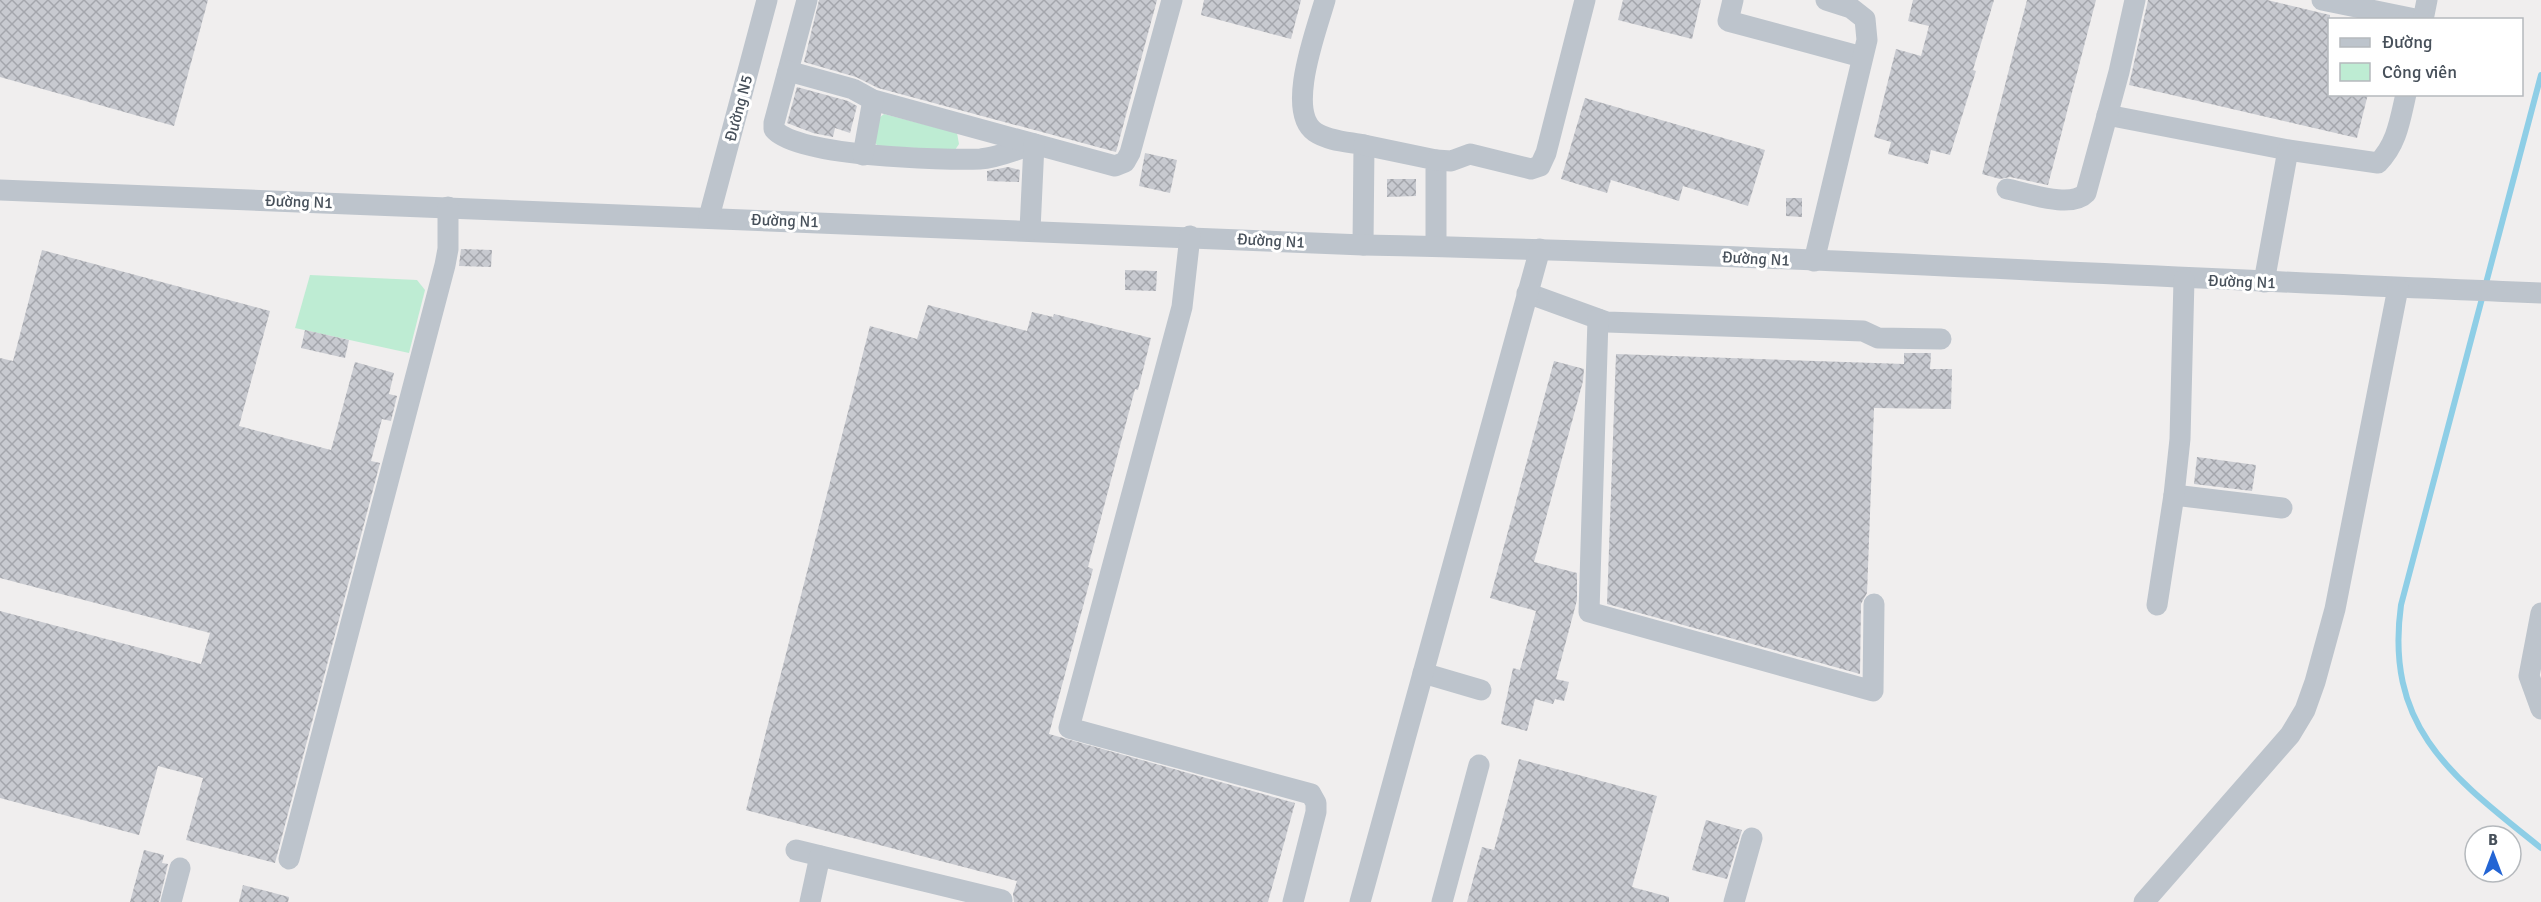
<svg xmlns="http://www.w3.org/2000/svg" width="2541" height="902" font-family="Signika,sans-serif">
  <defs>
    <pattern id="building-cross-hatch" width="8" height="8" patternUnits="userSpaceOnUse" patternTransform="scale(1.5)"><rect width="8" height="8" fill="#c8cad0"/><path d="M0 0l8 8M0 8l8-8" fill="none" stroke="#a4a6ac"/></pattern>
  </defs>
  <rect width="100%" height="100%" fill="#f0eeee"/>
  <g fill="#beecd3">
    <polygon points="884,114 957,133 959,144 955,150 878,146 875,143 879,118"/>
    <polygon points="310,275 417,280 425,290 409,353 295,328"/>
  </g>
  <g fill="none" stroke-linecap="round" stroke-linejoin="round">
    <path stroke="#8ecee6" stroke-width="6" d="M2541,75L2401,605C2384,729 2454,778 2541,848"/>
  </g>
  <g fill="url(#building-cross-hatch)">
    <polygon points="0,0 208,0 174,126 0,77"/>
    <polygon points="819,0 1157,0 1116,152 878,88 856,77 804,62"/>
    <polygon points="1204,0 1301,0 1291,39 1201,15"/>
    <polygon points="1623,0 1701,0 1692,39 1618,20"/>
    <polygon points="1913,0 1994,0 1973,70 1976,71 1950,155 1931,150 1928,164 1888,154 1891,142 1874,137 1896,49 1921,56 1929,26 1908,21"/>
    <polygon points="2027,0 2096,0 2048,185 2010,177 2000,179 1982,174"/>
    <polygon points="2148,0 2267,0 2330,15 2330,94 2368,94 2357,138 2129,85"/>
    <polygon points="797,87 848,101 857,106 850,133 835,128 833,137 813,133 787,123"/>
    <polygon points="1585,98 1765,150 1748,206 1683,186 1679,201 1611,180 1607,193 1561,179"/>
    <polygon points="1145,153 1177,160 1170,193 1139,186"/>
    <polygon points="1008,167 1020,170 1019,182 987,181 987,171"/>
    <polygon points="1387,179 1416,179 1416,196 1387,197"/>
    <polygon points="1786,198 1802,198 1802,217 1786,216"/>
    <polygon points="461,249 492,250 491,267 459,266"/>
    <polygon points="42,250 270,311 239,426 331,450 355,362 394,373 389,394 397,396 391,421 382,419 371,461 380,463 275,863 186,840 203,778 158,766 139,835 0,798 0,611 201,664 210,633 0,578 0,358 13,361"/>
    <polygon points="1125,270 1157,271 1156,291 1125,290"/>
    <polygon points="928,305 1027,331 1032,312 1053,317 1054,314 1151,338 1138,390 1135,389 1088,567 1093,569 1049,734 1295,803 1268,902 1014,902 1013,894 1017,881 746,810 870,326 917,339"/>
    <polygon points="305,330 349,340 345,358 301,348"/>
    <polygon points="1904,353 1931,353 1930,369 1952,369 1951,409 1874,408 1867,593 1861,604 1860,674 1607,604 1616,354 1904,364"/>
    <polygon points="1554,361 1584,369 1583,381 1534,562 1577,573 1577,600 1556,679 1569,682 1564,701 1555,699 1553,704 1535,699 1527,731 1501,724 1513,668 1520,670 1536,611 1490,598"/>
    <polygon points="2197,457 2256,465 2252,491 2194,484"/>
    <polygon points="1519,759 1657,796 1632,887 1669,897 1669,902 1467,902 1482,847 1494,850"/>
    <polygon points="1706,820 1742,830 1727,879 1692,870"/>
    <polygon points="144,850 164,855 162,863 168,864 159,902 130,902"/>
    <polygon points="243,885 289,897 288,902 239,902"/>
  </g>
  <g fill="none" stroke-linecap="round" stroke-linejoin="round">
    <g stroke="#bdc4cc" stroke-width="21">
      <path d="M807,0L774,123V129C796,157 943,160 980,159C998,158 1017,149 1034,144"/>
      <path d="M1325,0C1317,29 1285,111 1315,132C1328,141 1350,142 1364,145L1363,245"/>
      <polyline points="1733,0 1728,21 1862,57"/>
      <polyline points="2322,0 2420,20"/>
      <polyline points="2423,20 2427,0"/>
      <polyline points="788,71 853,89 873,100 1115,166 1125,162 1130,153 1172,0"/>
      <path d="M2107,115L2288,150L2378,163C2397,144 2400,120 2406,94"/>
      <polyline points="1364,145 1436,160 1436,246"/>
      <polyline points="863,155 873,100"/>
      <polyline points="1436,160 1451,161 1470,154 1531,169 1540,166 1546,153 1585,0"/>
      <path d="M2007,189C2028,193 2071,209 2086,193L2119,72L2135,0"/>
      <path d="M0,190L1363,245C1756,253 2148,278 2541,293"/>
      <polyline points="709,217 767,0"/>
      <polyline points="1030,230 1034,144"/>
      <polyline points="1190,236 1182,307 1069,728 1311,794 1316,803 1316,812 1293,902"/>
      <polyline points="1814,261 1867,40 1865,19 1851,8 1826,0"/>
      <polyline points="2264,282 2288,150"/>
      <polyline points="1527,293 1607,322 1863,331 1878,338 1941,339"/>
      <polyline points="1598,319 1589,612 1873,691 1874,604"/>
      <polyline points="2174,495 2282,508"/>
      <polyline points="2157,605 2174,495 2180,439 2184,279"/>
      <polyline points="2541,613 2529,676 2541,709"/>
      <polyline points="1423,673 1481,690"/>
      <polyline points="796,850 1002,900 1001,902"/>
      <polyline points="289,859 445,265 448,249 448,207"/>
      <polyline points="171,902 180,868"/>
      <polyline points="810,902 820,856"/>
      <polyline points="1360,902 1540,249"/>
      <polyline points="1442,902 1479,765"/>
      <polyline points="1734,902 1752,838"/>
      <polyline points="2144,902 2290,735 2305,710 2315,682 2335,609 2398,288"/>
    </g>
  </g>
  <g text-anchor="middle" stroke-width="6" stroke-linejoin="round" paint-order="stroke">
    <g font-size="16" fill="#47505a" stroke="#fff">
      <text transform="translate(738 108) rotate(-75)" y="6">Đường N5</text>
      <text transform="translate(299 201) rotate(2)" y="6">Đường N1</text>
      <text transform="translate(785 220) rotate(2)" y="6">Đường N1</text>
      <text transform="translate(1271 240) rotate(3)" y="6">Đường N1</text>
      <text transform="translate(1756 258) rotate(3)" y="6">Đường N1</text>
      <text transform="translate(2242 281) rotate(2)" y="6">Đường N1</text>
    </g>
  </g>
  <rect x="2328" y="18" width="195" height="78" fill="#ffffff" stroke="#b5b9bd" stroke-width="1.5"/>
  <rect x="2340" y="38" width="30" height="9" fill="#bdc4cc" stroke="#b5b9bd" stroke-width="1.5"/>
  <text x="2382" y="48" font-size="18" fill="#47505a">Đường</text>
  <rect x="2340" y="63" width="30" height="18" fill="#beecd3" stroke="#b5b9bd" stroke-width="1.5"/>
  <text x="2382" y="78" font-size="18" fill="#47505a">Công viên</text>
  <g transform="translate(2493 854)"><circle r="28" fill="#ffffff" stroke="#b5b9bd" stroke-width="1.5"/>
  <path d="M0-4.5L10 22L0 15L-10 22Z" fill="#2465d4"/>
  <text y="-9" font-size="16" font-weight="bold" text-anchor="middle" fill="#47505a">B</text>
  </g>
</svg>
